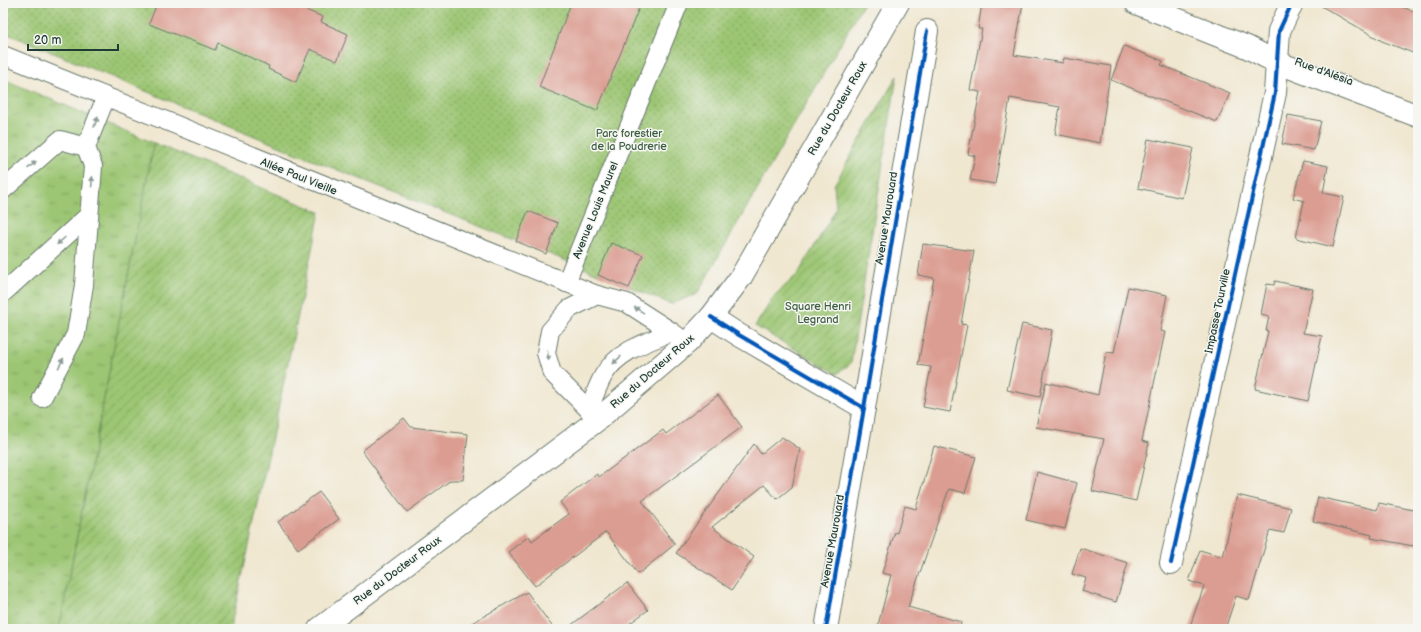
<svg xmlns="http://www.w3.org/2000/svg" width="1421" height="632" font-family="'Balsamiq Sans',sans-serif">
  <defs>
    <pattern id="grass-tufts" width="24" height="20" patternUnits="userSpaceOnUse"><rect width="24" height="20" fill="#9cc673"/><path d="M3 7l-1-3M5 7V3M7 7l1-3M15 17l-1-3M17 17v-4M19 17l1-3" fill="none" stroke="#7fa25f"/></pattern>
    <pattern id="park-dots" width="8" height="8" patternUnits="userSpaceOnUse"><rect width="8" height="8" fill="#9cc673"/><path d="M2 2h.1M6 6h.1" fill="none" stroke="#7fa25f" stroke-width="1.8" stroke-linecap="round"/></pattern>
    <pattern id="garden-furrows" width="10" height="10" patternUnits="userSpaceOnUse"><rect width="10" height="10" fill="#9cc673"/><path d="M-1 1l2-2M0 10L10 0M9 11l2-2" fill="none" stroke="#7fa25f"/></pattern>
  </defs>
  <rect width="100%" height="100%" fill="#f6f6f2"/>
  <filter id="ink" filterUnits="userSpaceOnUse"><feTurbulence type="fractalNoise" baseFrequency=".025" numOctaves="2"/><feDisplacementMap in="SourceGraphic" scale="8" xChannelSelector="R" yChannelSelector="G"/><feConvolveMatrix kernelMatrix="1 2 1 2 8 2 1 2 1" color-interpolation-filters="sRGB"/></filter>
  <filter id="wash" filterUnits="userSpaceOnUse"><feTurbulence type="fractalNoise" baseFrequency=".012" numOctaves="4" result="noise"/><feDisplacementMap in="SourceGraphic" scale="16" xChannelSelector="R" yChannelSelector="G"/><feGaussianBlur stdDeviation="0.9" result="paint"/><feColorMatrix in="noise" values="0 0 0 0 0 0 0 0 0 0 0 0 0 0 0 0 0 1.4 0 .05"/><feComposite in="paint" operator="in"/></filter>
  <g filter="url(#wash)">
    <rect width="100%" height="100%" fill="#f0e7d0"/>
    <polygon fill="url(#grass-tufts)" stroke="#5e8254" points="3,79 154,143 59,629 3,629"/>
    <polygon fill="url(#park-dots)" stroke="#5e8254" points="3,3 864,3 697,294 671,304 547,253 310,159 3,32"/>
    <g fill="url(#garden-furrows)" stroke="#5e8254">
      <polygon points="897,76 851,363 837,374 755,326 775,295 798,274 836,209 834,185"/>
      <polygon points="154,143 320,212 249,546 230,629 59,629"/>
    </g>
    <g id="blocks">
      <g fill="#db9c91">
        <polygon points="157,3 288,3 323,17 321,22 348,34 337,61 310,49 296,82 268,69 269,66 218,43 215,50 149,24"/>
        <polygon points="571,3 641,3 597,111 539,87"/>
        <polygon points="982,3 1023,3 1014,55 1063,63 1064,58 1111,66 1100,143 1055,134 1060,107 1010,98 995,184 970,180 975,156 968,154 980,92 970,90 982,29 978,29"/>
        <polygon points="1316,3 1392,3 1418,13 1418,55 1382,41"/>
        <polygon points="1124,46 1163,61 1161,65 1230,93 1217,122 1111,80"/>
        <polygon points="1288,115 1321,121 1314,150 1282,144"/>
        <polygon points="1148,139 1193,148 1182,198 1138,188"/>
        <polygon points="1303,161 1328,166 1323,193 1344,197 1333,247 1296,238 1304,201 1293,198"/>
        <polygon points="528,211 558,223 546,254 516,241"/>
        <polygon points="611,243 643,255 629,288 598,275"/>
        <polygon points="923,244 974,251 961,324 967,325 950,412 923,407 931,367 918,365 934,278 918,275"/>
        <polygon points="1275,281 1313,289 1303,333 1322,336 1308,401 1255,389 1268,331 1266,331 1269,316 1261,314 1267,284 1274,285"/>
        <polygon points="1128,287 1167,295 1160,331 1165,332 1142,441 1149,443 1136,501 1092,491 1104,439 1036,427 1046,382 1098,395 1106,352 1114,353"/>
        <polygon points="1022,324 1052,330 1040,397 1007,390"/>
        <polygon points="718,395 742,427 642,501 675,544 638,574 606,532 535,586 508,552 529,536 532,541 569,514 560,502 597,474 599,477 663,430 666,434"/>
        <polygon points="404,418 411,427 468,434 463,480 451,480 407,512 362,451"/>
        <polygon points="782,437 800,449 792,487 777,499 764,485 712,527 754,557 732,590 676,553 754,444 761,454"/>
        <polygon points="934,446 976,457 965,493 949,489 908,607 961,622 960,629 877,629 891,575 882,573 895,532 897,533 905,506 916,509"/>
        <polygon points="1037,472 1077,483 1065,529 1026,520"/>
        <polygon points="319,492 339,519 298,549 278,522"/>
        <polygon points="1237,495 1291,508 1284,533 1270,530 1249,600 1236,596 1225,629 1189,629 1204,586 1189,581 1200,550 1223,557"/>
        <polygon points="1318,497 1377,510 1379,503 1418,511 1418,545 1414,544 1413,546 1371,538 1372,535 1313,521"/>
        <polygon points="1080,548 1128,563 1116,602 1082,591 1086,578 1072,574"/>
        <polygon points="627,583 648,610 622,629 566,629"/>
        <polygon points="527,592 554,629 461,629"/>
      </g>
    </g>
  </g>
  <g filter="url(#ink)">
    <use href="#blocks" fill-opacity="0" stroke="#68786b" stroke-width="1"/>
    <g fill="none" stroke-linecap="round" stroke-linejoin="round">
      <g stroke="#68786b" stroke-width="20">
        <g id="service">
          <polyline points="3,55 597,295"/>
          <polyline points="3,190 60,140 86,147"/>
          <polyline points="566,283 679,3"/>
          <polyline points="3,293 89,215"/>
          <polyline points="42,398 76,334 84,285 93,166 86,147 106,97"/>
          <polyline points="589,410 552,373 546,353 550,331 569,309 597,295 627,303 672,332"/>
          <path d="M595,420L589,410C593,399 597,387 603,376C617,351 647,342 672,332L680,338"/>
        </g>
      </g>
      <g stroke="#68786b" stroke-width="24">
        <g id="minor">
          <polyline points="1136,3 1247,47 1276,62 1418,116"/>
          <polyline points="711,317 739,335 864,408 826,629"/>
          <polyline points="864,408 927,31"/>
          <polyline points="1171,563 1275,93 1279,31 1292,3"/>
        </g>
      </g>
      <g stroke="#68786b" stroke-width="24">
        <polyline id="secondary" points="319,629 596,421 687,343 711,317 741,277 898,3"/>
      </g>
      <use href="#service" stroke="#fff" stroke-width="18"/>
      <use href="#minor" stroke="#fff" stroke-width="22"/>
      <use href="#secondary" stroke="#fff" stroke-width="22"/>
      <g stroke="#f6f6f2" stroke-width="6">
        <g id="cycleway">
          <polyline points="711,317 739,335 864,408 826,629"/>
          <polyline points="864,408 927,31"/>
          <polyline points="1171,563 1275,93 1279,31 1292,3"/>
        </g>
      </g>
      <use href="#cycleway" stroke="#0057b8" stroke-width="4"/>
    </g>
    <defs><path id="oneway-solid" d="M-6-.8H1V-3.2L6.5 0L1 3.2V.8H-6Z"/></defs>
    <g fill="#8f9e9a">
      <use href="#oneway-solid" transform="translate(96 122) rotate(-69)"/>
      <use href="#oneway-solid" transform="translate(32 165) rotate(-41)"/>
      <use href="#oneway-solid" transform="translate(92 182) rotate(-86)"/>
      <use href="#oneway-solid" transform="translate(61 241) rotate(138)"/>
      <use href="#oneway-solid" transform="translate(639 310) rotate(-149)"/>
      <use href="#oneway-solid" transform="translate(548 355) rotate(82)"/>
      <use href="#oneway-solid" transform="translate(617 360) rotate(137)"/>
      <use href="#oneway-solid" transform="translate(61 363) rotate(-62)"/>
    </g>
  </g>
  <g text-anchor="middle" stroke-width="3" stroke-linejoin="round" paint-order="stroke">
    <g font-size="11" fill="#1f3d34" stroke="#f6f6f2">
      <text transform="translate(1324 71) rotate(20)" y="4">Rue d'Alésia</text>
      <text transform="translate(837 108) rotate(-60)" y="4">Rue du Docteur Roux</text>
      <text transform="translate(299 176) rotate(22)" y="4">Allée Paul Vieille</text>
      <text transform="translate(595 210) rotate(-68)" y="4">Avenue Louis Maurel</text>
      <text transform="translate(886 218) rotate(-81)" y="4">Avenue Maurouard</text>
      <text transform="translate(1217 311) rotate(-78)" y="4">Impasse Tourville</text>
      <text transform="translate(652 371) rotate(-41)" y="4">Rue du Docteur Roux</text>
      <text transform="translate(832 541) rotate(-80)" y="4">Avenue Maurouard</text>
      <text transform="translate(397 570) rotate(-37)" y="4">Rue du Docteur Roux</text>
    </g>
    <g font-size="11" fill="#3e5f44" stroke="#f6f6f2">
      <text x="629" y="137">Parc forestier<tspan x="629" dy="13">de la Poudrerie</tspan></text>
      <text x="818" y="310">Square Henri<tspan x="818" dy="13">Legrand</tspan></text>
    </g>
  </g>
  <rect width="1421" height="632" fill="none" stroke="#f6f6f2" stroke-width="16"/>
  <path d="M28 44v6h90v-6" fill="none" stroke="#1f3d34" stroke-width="2"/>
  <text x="34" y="44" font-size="12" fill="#1f3d34" stroke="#f6f6f2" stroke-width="3" paint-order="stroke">20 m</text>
</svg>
